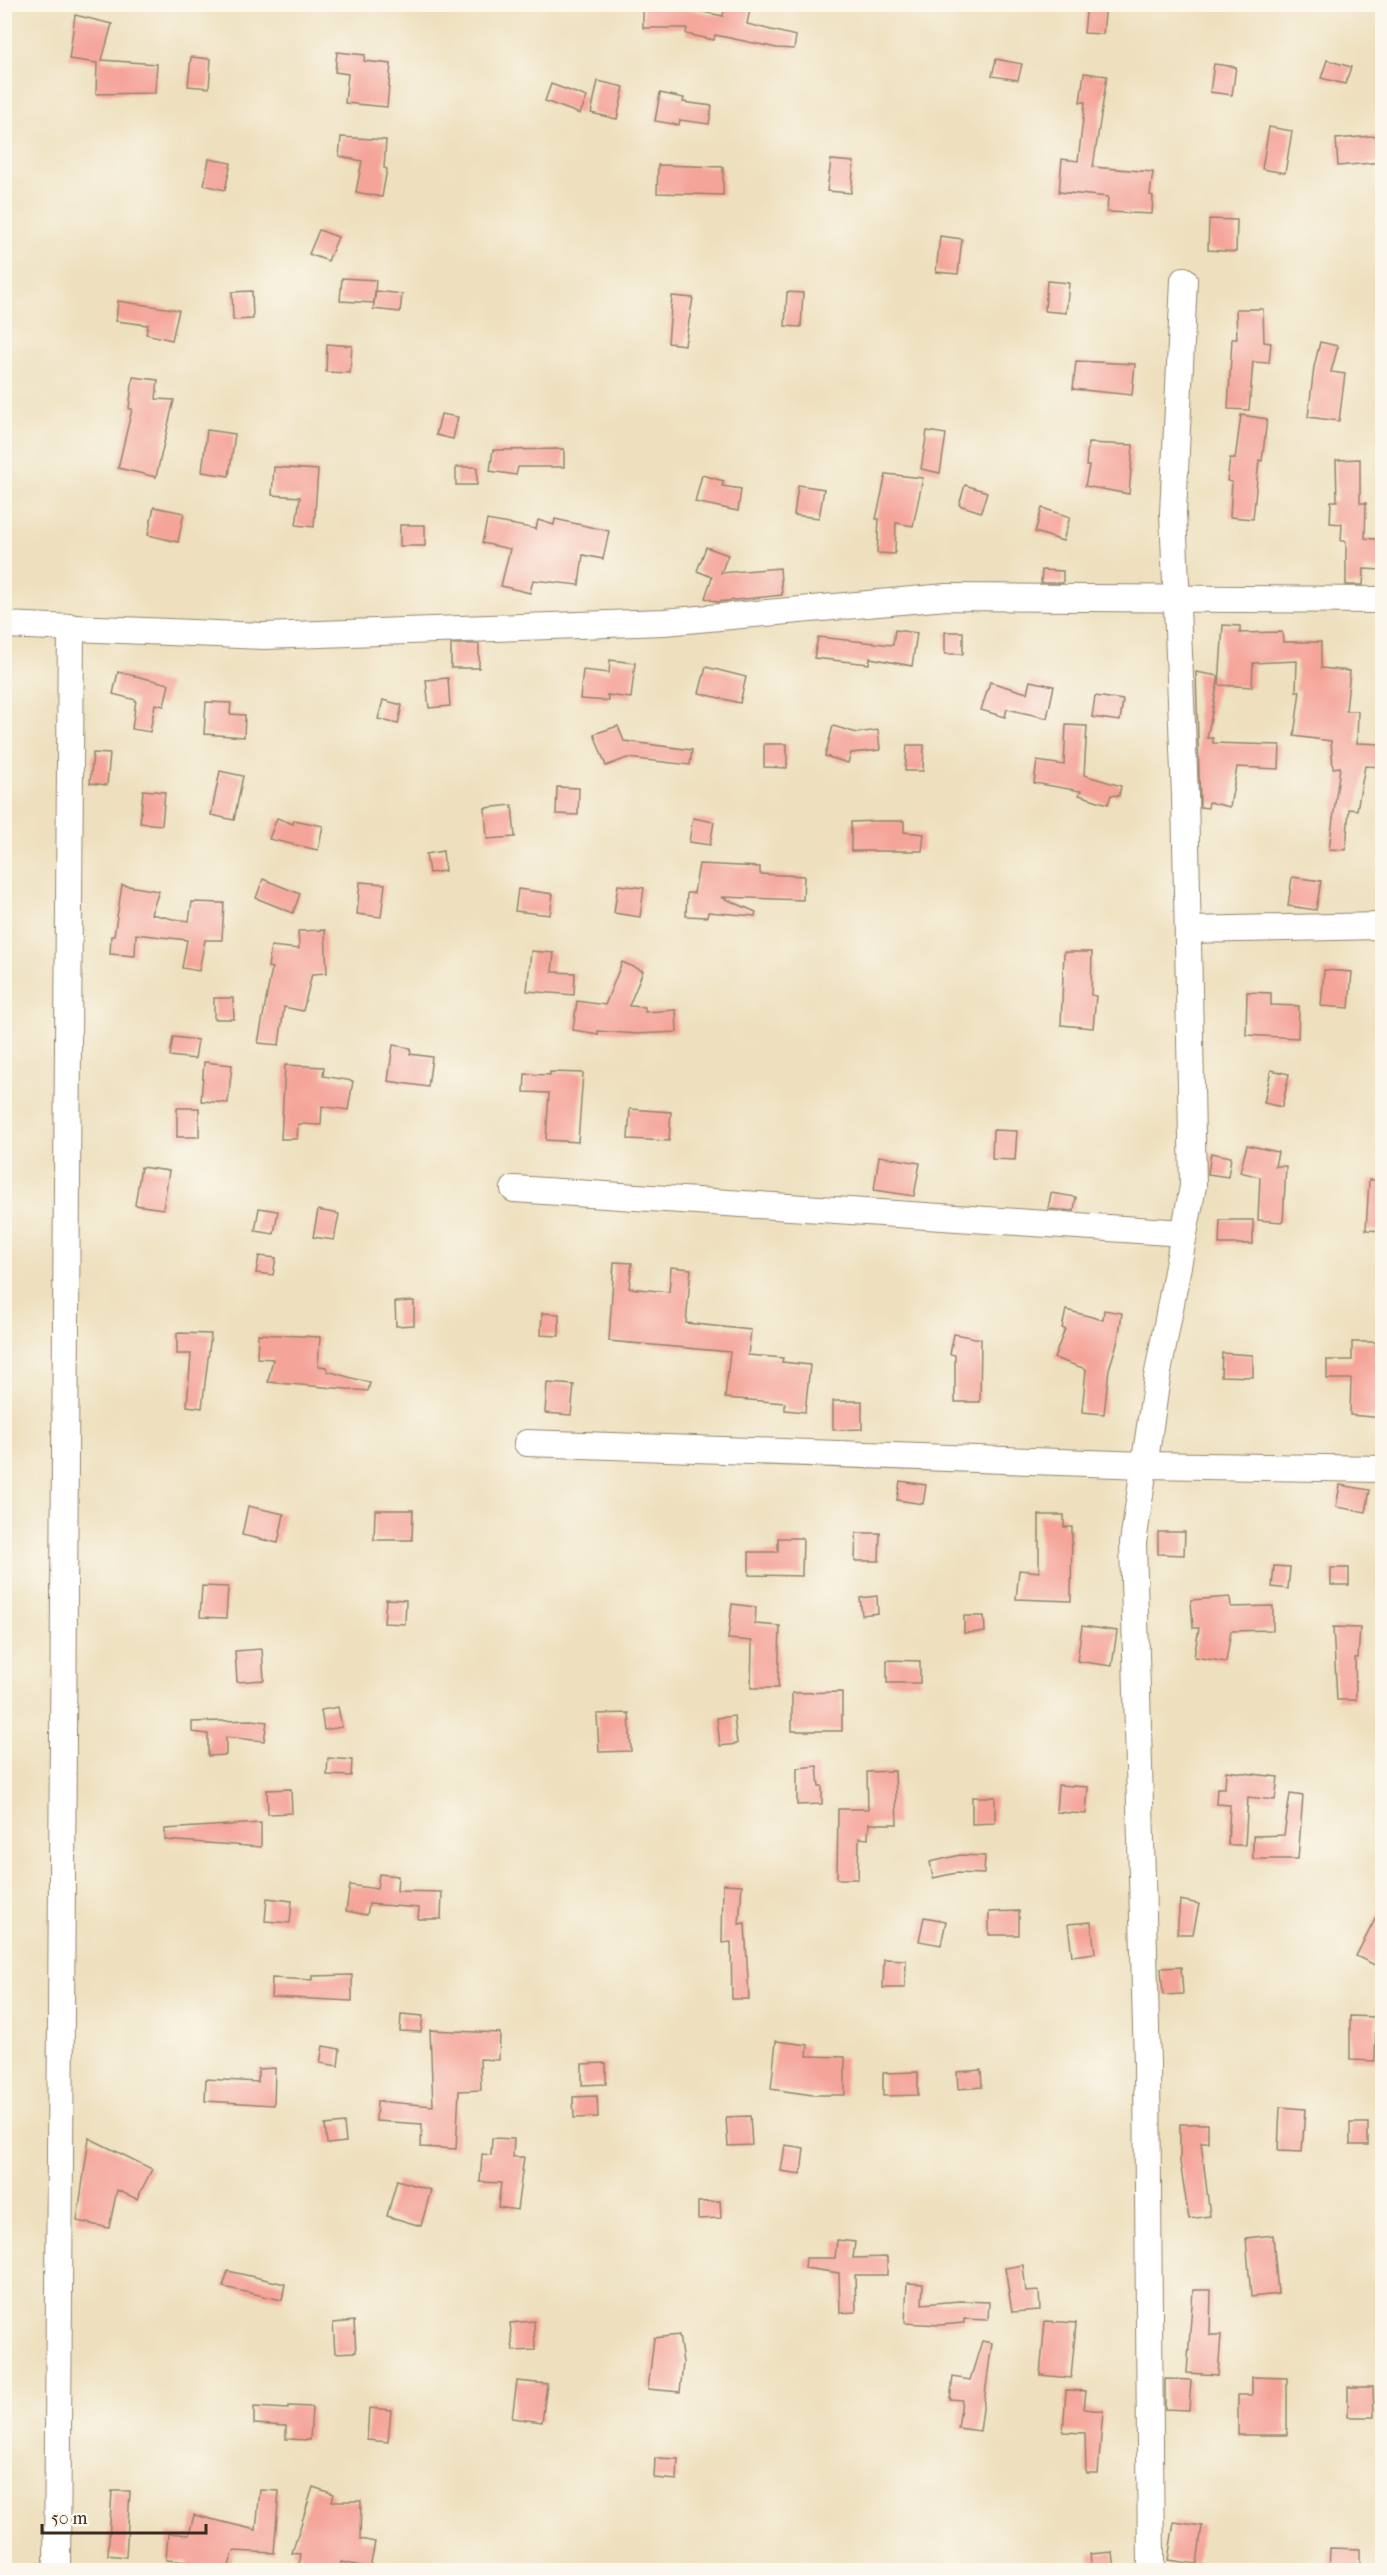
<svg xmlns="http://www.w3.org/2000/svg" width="1387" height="2575" font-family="'IM FELL French Canon',serif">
  <rect width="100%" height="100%" fill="#fbf7ec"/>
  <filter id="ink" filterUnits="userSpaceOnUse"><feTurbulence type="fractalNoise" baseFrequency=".0167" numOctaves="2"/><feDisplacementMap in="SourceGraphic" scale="12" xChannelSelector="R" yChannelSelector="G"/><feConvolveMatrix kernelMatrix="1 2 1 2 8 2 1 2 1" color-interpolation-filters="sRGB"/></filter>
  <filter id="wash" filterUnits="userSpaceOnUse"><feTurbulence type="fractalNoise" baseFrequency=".008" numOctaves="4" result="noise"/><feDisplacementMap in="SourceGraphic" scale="24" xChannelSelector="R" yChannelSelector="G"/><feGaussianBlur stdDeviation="1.35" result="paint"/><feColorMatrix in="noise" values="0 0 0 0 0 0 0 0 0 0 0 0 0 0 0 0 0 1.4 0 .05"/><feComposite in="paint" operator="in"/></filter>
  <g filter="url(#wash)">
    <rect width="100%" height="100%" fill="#eee0be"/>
    <g id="blocks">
      <g fill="#f5a49a">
        <polygon points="725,4 751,4 747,24 796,36 794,49 777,48 715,35 714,40 686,34 687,28 643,28 643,6 679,7 723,16"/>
        <polygon points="1087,4 1106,4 1103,34 1084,33"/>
        <polygon points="75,15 112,24 102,60 157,64 155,93 96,94 97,63 69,59"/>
        <polygon points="337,52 365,55 364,61 391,64 387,107 345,103 348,74 335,72"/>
        <polygon points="191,57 211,59 209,88 188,86"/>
        <polygon points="996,59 1022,64 1018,80 992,76"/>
        <polygon points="1327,60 1351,67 1345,84 1321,78"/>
        <polygon points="1214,64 1236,67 1232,95 1210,92"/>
        <polygon points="1084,73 1107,76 1093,167 1153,172 1150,195 1153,196 1152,214 1107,212 1108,197 1059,192 1062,159 1078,161 1085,102 1080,102"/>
        <polygon points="598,81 624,87 617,119 591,113"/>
        <polygon points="551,84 587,97 580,114 545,101"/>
        <polygon points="660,93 684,98 683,102 712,106 709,124 680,120 679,125 655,121"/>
        <polygon points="1269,127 1292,131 1285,173 1262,169"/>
        <polygon points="1383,135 1383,162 1338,166 1336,139"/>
        <polygon points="341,137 386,140 384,168 387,169 382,197 356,192 362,161 339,156"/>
        <polygon points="209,159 231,163 225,190 204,185"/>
        <polygon points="831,160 854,162 851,193 827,191"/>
        <polygon points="658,165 723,167 723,195 657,193"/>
        <polygon points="1209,219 1237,220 1236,252 1208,250"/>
        <polygon points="319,230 338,237 328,261 309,254"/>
        <polygon points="940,236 962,239 958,274 936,272"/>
        <polygon points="342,278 376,280 374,303 340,301"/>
        <polygon points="1047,281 1069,283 1066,313 1045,311"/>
        <polygon points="252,291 253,319 233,320 232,292"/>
        <polygon points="376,291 402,294 400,312 373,309"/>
        <polygon points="787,292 803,293 801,327 785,326"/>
        <polygon points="672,296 693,298 685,345 668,343"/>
        <polygon points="118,301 179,310 172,340 146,334 148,325 116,321"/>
        <polygon points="1236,309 1263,309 1264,342 1271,343 1269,363 1253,362 1249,410 1228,409 1232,339 1237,339"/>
        <polygon points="1320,342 1338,346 1331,372 1345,374 1339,421 1308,417 1314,367"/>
        <polygon points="327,344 352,346 350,373 326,372"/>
        <polygon points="1076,361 1135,364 1132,395 1073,389"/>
        <polygon points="133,377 158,380 156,399 174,400 156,477 118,468 132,409 129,409"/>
        <polygon points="441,414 458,417 453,439 436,435"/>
        <polygon points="1241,415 1267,419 1262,461 1259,460 1253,519 1230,517 1232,482 1227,481 1230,458 1235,459"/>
        <polygon points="207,430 235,434 229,476 202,472"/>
        <polygon points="927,431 946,434 940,473 921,469"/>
        <polygon points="1088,443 1133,445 1129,494 1085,486 1089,466 1086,466"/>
        <polygon points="564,449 564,467 518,467 516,475 490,471 493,450"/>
        <polygon points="1360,459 1360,503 1366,503 1365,538 1383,540 1383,570 1364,569 1363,585 1346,585 1346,541 1341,541 1342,524 1330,523 1331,501 1337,501 1336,460"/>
        <polygon points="274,467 318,470 314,527 296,525 300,497 272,495"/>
        <rect x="456" y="467" width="21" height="18"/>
        <polygon points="886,474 923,478 913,526 896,523 895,554 877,553 879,519 876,519"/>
        <polygon points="702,475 724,481 722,486 741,489 738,511 695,502"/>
        <polygon points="798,485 824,489 819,518 794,515"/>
        <polygon points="965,485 987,492 981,512 959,505"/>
        <polygon points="154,507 184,513 178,542 148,535"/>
        <polygon points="1042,508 1070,517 1063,541 1035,532"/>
        <polygon points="555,519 609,531 603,559 583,555 579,585 533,580 530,593 501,586 510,549 482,543 487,520 536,529 538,520 554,525"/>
        <rect x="400" y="525" width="25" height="21"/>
        <polygon points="706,547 728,555 721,573 780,568 782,595 717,602 705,598 712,577 697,571"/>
        <polygon points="1042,570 1063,571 1063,583 1041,583"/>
        <polygon points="1223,625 1240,626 1240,633 1282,632 1283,642 1321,642 1321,668 1350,671 1346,711 1358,711 1357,743 1383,744 1383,767 1365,766 1357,810 1349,809 1346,850 1329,849 1340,767 1333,768 1331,741 1294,736 1300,691 1296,691 1297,661 1253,663 1252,687 1219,685"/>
        <polygon points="895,630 917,633 912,666 870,658 869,664 814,658 818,637 893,645"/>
        <rect x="945" y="632" width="18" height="22"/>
        <rect x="451" y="644" width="28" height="24"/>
        <polygon points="610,660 635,663 631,698 607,695 609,701 580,699 583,670 609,673"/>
        <polygon points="706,667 746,677 740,703 699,693"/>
        <polygon points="118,672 169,684 164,706 155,704 150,732 132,729 136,700 113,694"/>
        <polygon points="1196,672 1219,676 1207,738 1213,738 1213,743 1280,745 1279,769 1237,767 1230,807 1209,802 1208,808 1200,807"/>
        <polygon points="448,678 450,706 429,708 426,680"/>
        <polygon points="1030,681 1054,686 1047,718 1007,709 1005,717 981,710 990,682 1027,693"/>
        <polygon points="1095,696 1123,700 1120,721 1092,717"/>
        <polygon points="383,700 402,705 398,724 378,719"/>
        <polygon points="206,702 231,703 230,714 245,715 244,737 204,734"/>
        <polygon points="1066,725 1087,726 1084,775 1121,786 1119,796 1111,795 1108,804 1079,795 1081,791 1034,783 1037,761 1064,765"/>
        <polygon points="618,726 624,741 692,750 690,765 627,758 606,766 594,734"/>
        <polygon points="833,726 857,733 878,730 880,750 851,753 848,763 825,756"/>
        <polygon points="764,744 787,744 787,768 764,767"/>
        <polygon points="907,745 924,745 923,771 905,771"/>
        <polygon points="93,753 110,754 107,785 90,783"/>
        <polygon points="220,771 243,776 234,820 211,815"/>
        <polygon points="557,787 579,788 578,815 556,814"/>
        <polygon points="143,790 165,792 162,825 140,823"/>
        <polygon points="512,805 515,837 487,839 485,808"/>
        <polygon points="277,818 293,824 294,820 323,826 318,850 269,839"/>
        <polygon points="693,818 714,822 710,845 689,842"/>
        <polygon points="875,821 904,821 904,832 924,834 922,851 851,851 851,822"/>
        <polygon points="443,851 445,871 429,873 426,854"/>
        <polygon points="699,864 760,867 760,874 804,876 803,900 721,897 756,912 755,916 708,912 707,917 686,916 687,893 694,893"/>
        <polygon points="1292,877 1321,881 1316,910 1288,906"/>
        <polygon points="263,879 300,894 293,913 256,898"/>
        <polygon points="360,882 385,884 381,917 357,914"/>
        <polygon points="122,885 159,891 151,914 173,919 189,921 192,902 224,903 222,940 205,940 199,971 182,968 187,940 136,934 135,956 110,954 111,936 114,936"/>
        <polygon points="618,885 644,888 640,917 614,913"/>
        <polygon points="518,889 553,894 550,915 515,911"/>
        <polygon points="325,930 327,973 312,974 303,1011 284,1007 279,1045 258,1043 272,968 268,967 271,946 299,949 298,931"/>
        <polygon points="531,951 554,953 552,972 575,973 574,995 527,991"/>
        <polygon points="1064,952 1092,952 1091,995 1096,996 1093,1028 1061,1025"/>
        <polygon points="622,962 643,971 629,1006 645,1007 645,1012 676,1010 677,1032 637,1034 598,1031 598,1034 573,1030 577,1001 605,1005"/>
        <polygon points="1324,970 1352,972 1349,1008 1321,1006"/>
        <polygon points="1247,992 1271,993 1271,1005 1299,1006 1298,1038 1246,1035"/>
        <polygon points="214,998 233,998 234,1019 214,1019"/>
        <polygon points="173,1037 198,1040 195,1059 170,1056"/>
        <polygon points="393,1045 411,1048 410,1054 432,1057 428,1087 388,1081"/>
        <polygon points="204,1062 232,1065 228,1103 201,1101"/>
        <polygon points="285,1065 324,1067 323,1076 353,1081 348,1110 322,1106 321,1125 298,1124 297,1139 281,1139"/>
        <polygon points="1271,1070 1289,1074 1282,1107 1264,1103"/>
        <polygon points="550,1072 583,1073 578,1142 546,1140 549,1093 524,1092 525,1074 550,1075"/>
        <rect x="177" y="1108" width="22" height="29"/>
        <polygon points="630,1109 671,1112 669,1141 628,1139"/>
        <polygon points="993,1130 1017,1131 1015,1160 992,1159"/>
        <polygon points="1247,1145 1278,1152 1275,1166 1286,1166 1283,1222 1258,1220 1260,1177 1240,1172"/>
        <polygon points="1211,1153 1231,1157 1228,1177 1208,1174"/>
        <polygon points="879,1156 920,1163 914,1196 874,1190"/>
        <polygon points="141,1167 169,1171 163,1209 135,1205"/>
        <polygon points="1369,1180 1383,1180 1383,1231 1366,1230"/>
        <polygon points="1051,1193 1076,1197 1074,1211 1048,1209"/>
        <polygon points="259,1208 278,1211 274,1234 255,1231"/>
        <polygon points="318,1210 339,1214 334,1240 313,1237"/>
        <polygon points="1220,1220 1253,1220 1253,1244 1219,1244"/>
        <polygon points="259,1256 276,1258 273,1275 256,1273"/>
        <polygon points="614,1262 632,1263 629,1288 669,1292 671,1267 691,1269 686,1323 751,1330 748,1355 783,1358 782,1362 810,1365 805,1412 785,1410 785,1403 725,1398 730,1352 609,1341"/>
        <polygon points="414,1301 414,1325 396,1326 395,1302"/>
        <polygon points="1066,1310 1103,1320 1104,1310 1122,1313 1118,1340 1109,1369 1104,1414 1082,1412 1086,1369 1054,1358 1065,1329 1062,1328"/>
        <polygon points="542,1313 559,1314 559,1336 541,1335"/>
        <polygon points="177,1333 211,1334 202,1408 187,1406 191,1354 177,1354"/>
        <polygon points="258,1334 320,1337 318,1366 327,1367 327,1371 370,1383 368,1391 268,1382 273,1359 257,1358"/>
        <polygon points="954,1334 981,1339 980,1402 955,1402 955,1355 950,1354"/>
        <polygon points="1352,1342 1376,1342 1376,1361 1383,1362 1383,1418 1350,1415 1351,1379 1327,1379 1327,1360 1352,1360"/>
        <polygon points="1222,1353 1253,1355 1253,1377 1221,1376"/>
        <polygon points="547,1383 574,1385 571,1415 545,1413"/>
        <polygon points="833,1401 862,1401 862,1429 833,1430"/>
        <polygon points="900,1481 926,1485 923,1504 897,1500"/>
        <polygon points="1340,1485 1370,1490 1366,1512 1336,1507"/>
        <polygon points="248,1506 284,1514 278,1543 242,1535"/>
        <polygon points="375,1510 413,1510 412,1540 374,1540"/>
        <polygon points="1039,1515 1064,1515 1064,1527 1072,1527 1071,1601 1016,1599 1019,1570 1039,1572"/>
        <polygon points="1158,1532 1185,1532 1184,1555 1158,1554"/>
        <polygon points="856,1533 880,1533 879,1561 855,1561"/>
        <polygon points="778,1538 803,1538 802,1576 749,1575 749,1552 778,1552"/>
        <polygon points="1274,1566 1290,1567 1288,1589 1272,1587"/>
        <rect x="1331" y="1568" width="18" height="17"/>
        <polygon points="202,1586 228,1587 226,1618 200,1617"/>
        <polygon points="877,1596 878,1613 862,1615 860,1598"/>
        <polygon points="1230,1597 1231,1607 1273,1606 1273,1630 1231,1631 1226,1662 1194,1657 1199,1628 1193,1628 1191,1600"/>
        <polygon points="386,1599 406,1600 405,1624 384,1623"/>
        <polygon points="732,1604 756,1607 755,1624 780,1626 778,1688 751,1688 752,1641 728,1639"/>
        <polygon points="964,1616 984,1616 985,1632 964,1633"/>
        <polygon points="1082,1626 1117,1631 1112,1666 1077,1661"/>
        <polygon points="1333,1627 1360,1628 1358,1658 1355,1658 1356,1700 1337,1700"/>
        <polygon points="262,1649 264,1680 237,1682 235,1651"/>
        <polygon points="887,1660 920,1661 920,1683 887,1683"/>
        <polygon points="842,1692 842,1731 792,1731 792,1693"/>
        <polygon points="338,1707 342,1727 324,1730 321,1710"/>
        <polygon points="629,1713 631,1751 599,1752 597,1714"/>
        <polygon points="734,1716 737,1744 720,1746 717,1718"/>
        <polygon points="252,1720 267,1722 264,1741 226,1737 226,1755 208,1756 208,1734 192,1732 192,1722"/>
        <polygon points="328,1758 352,1760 351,1776 327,1775"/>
        <polygon points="817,1766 819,1786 822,1786 822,1804 797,1805 797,1768"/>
        <polygon points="895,1771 897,1824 869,1824 869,1822 868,1839 859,1838 858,1879 837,1879 838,1809 868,1809 867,1772"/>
        <polygon points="1226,1771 1278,1777 1275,1800 1248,1797 1245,1845 1228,1845 1230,1805 1216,1804 1217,1788 1225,1788"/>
        <polygon points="1058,1785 1088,1787 1086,1814 1056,1812"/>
        <polygon points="291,1789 292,1813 268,1814 267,1790"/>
        <polygon points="1290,1794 1303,1796 1298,1859 1253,1859 1253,1836 1284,1835"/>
        <polygon points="972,1797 995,1797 995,1823 972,1824"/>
        <polygon points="261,1823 261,1847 165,1840 165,1829"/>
        <polygon points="960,1855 985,1856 984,1874 956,1873 933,1878 930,1862"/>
        <polygon points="379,1874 398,1876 397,1891 442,1892 441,1919 418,1919 419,1908 369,1904 367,1915 346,1911 350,1885 377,1889"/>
        <polygon points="723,1884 742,1885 739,1924 745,1923 749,1999 732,1999 731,1942 722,1943"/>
        <polygon points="267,1898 292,1901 290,1923 265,1921"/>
        <polygon points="1180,1900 1199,1904 1193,1934 1177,1934"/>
        <polygon points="1383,1904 1383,1969 1356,1956"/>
        <polygon points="1019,1911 1019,1935 989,1935 989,1912"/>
        <polygon points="924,1917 946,1921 941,1945 919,1941"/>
        <polygon points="1091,1922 1095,1953 1072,1956 1068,1924"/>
        <polygon points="884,1959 906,1960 905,1988 883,1988"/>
        <polygon points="1181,1967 1183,1994 1163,1995 1161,1968"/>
        <polygon points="352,1975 352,2001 271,1997 272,1978 312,1980 312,1976"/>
        <polygon points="401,2014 423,2016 421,2032 400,2031"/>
        <polygon points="1350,2016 1376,2017 1375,2061 1350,2060"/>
        <polygon points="430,2030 500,2033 499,2060 480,2059 481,2090 459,2091 456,2149 421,2147 422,2124 376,2121 377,2101 433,2106"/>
        <polygon points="776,2041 808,2045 807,2056 845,2057 845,2095 813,2095 771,2089"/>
        <polygon points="323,2046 340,2049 338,2066 320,2063"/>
        <polygon points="606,2063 606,2084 582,2085 582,2064"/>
        <polygon points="275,2068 274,2105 205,2101 206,2079 258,2082 258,2069"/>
        <polygon points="981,2070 982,2087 958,2089 957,2072"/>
        <polygon points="918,2072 918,2095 883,2096 883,2073"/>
        <polygon points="597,2096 598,2117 574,2118 573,2097"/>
        <polygon points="1280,2107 1305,2109 1302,2152 1278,2151"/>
        <polygon points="750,2116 752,2145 728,2146 726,2117"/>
        <polygon points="344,2123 346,2142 327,2144 325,2125"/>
        <rect x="1350" y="2123" width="18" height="22"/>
        <polygon points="1180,2124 1208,2124 1208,2142 1201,2142 1210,2216 1189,2219 1180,2162"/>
        <polygon points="89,2138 152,2169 137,2199 117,2190 109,2228 77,2221"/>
        <polygon points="492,2138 514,2139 513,2157 524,2157 517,2210 498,2207 501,2183 480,2182 482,2154 491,2155"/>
        <polygon points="785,2145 804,2148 801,2174 781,2171"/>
        <polygon points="397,2180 431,2190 421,2226 387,2216"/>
        <polygon points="720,2201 721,2218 698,2219 698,2202"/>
        <polygon points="1273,2235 1278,2294 1251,2297 1246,2238"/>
        <polygon points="837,2240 855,2242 853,2258 887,2257 887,2275 855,2275 856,2312 840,2313 839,2273 805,2268 806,2258 835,2258"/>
        <polygon points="1023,2265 1026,2292 1039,2291 1040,2310 1012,2312 1005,2268"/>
        <polygon points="228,2271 285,2284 282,2300 223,2287"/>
        <polygon points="907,2283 923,2284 922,2304 960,2301 989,2302 988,2320 964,2319 964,2323 940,2325 905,2323"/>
        <polygon points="1193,2290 1211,2290 1210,2335 1221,2335 1218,2375 1187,2373"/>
        <polygon points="354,2321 356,2352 335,2353 333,2323"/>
        <polygon points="534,2321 535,2350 513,2351 510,2323"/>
        <polygon points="1045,2321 1076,2323 1071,2378 1040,2375"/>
        <polygon points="679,2335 683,2363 680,2392 648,2389 654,2338"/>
        <polygon points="982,2341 992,2343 980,2431 958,2428 962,2400 950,2399 953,2377 970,2380"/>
        <polygon points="1252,2377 1287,2378 1287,2435 1238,2435 1238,2395 1252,2395"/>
        <polygon points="1165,2379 1191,2380 1189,2410 1165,2409"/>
        <polygon points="517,2381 547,2384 542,2422 512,2418"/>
        <polygon points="1348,2387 1373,2387 1374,2417 1348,2417"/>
        <polygon points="1066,2390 1086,2391 1084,2409 1103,2411 1098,2473 1086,2473 1085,2433 1063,2432"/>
        <polygon points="288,2406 312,2407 310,2440 286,2439 286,2426 254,2424 254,2407 288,2409"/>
        <polygon points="369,2408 391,2410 388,2442 367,2440"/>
        <polygon points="655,2458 678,2459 677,2480 654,2478"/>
        <polygon points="313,2487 334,2494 332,2501 361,2501 360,2539 375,2542 370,2568 341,2562 339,2571 298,2571 301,2554 292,2553"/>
        <polygon points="260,2490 279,2491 274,2553 234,2551 227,2571 187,2571 187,2562 166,2560 168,2533 189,2535 194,2515 256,2530"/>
        <polygon points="112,2491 130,2491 126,2557 108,2555"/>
        <polygon points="1174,2522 1202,2526 1197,2564 1168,2560"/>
        <polygon points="1330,2548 1360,2549 1360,2571 1329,2571"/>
        <polygon points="1113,2552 1115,2569 1092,2571 1090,2554"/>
      </g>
    </g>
  </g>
  <g filter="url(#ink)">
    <use href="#blocks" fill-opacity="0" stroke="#94856e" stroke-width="1.5"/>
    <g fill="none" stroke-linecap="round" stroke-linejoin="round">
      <g stroke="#94856e" stroke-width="28">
        <g id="minor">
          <polyline points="4,625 263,636 664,622 946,597 1382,600"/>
          <polyline points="1188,930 1382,926"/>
          <polyline points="514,1189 1184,1233"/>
          <polyline points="527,1443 1145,1465 1382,1469"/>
          <polyline points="57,2570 71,627"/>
          <polyline points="1151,2570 1147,2064 1133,1543 1157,1378 1193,1186 1185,795 1173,513 1184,280"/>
        </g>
      </g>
      <use href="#minor" stroke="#fff" stroke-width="26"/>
    </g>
  </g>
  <rect width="1387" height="2575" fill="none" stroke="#fbf7ec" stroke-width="24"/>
  <path d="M42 2524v9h164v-9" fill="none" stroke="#3b2a1e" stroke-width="3"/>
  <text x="51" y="2524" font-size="18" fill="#3b2a1e" stroke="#fbf7ec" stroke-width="4.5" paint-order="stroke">50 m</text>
</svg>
